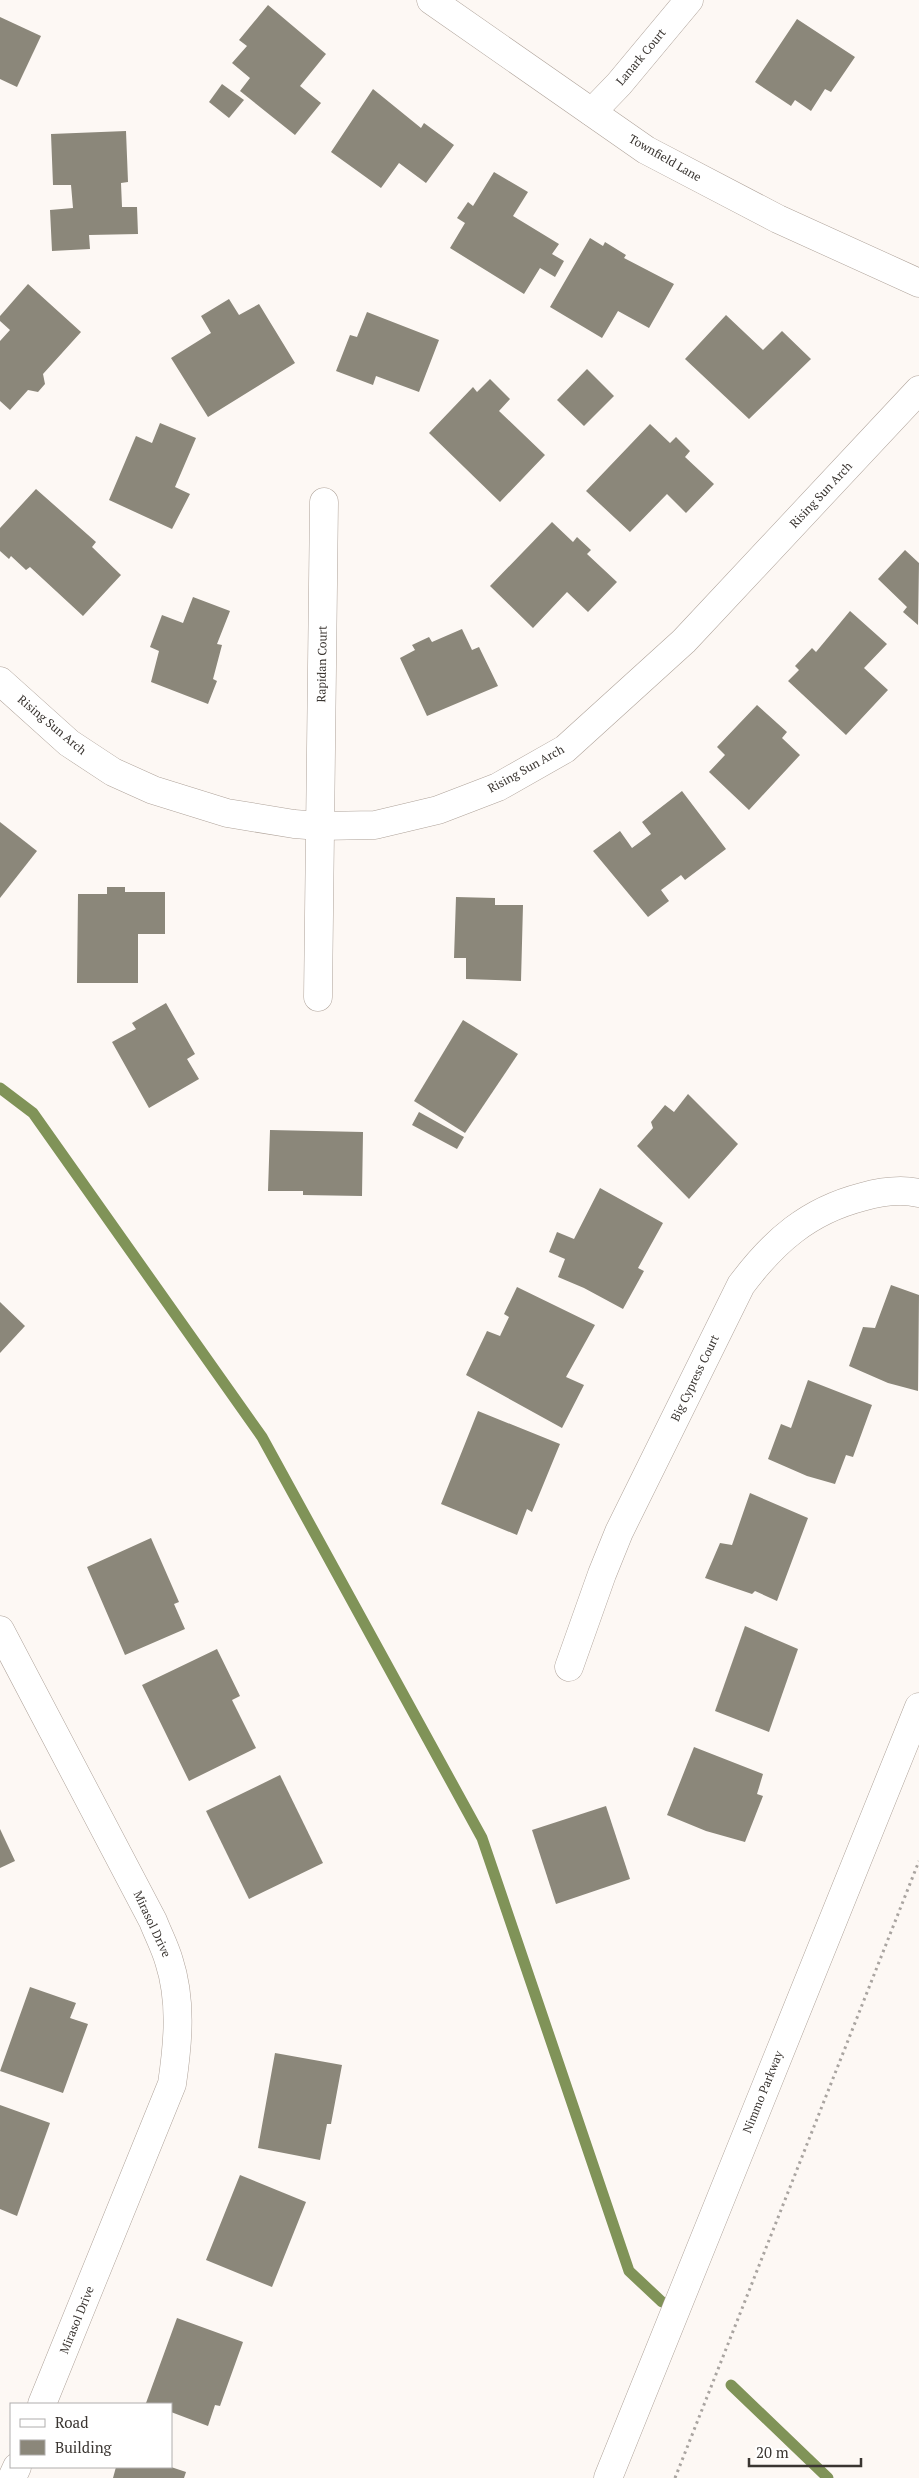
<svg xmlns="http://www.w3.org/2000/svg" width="919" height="2478" font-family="'PT Serif',serif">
  <rect width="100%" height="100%" fill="#fdf8f4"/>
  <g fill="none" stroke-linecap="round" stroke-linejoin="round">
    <g stroke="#809358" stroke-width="11">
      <polyline points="0,1088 33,1113 262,1437 482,1838 629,2271 662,2302"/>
      <polyline points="731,2385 828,2478"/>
    </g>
  </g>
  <g fill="#8b877a">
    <polygon points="268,5 326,54 300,86 321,103 295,135 240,91 250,78 232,63 247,46 239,40"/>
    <polygon points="0,17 41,36 17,87 0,79"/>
    <polygon points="797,19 855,57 831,92 825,89 811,111 795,100 791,106 755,82"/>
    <polygon points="222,84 244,100 229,118 209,102"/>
    <polygon points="373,89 421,128 424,123 454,145 426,183 399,163 381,188 331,152"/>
    <polygon points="126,131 128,182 121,183 122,207 137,207 138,234 89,235 90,249 52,251 50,210 73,208 71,185 53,185 51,134"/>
    <polygon points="494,172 528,192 513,216 559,244 552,254 564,261 555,277 540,268 524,294 450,248 465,223 457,218 468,202 473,206"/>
    <polygon points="590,238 603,246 605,242 626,255 624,258 674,284 649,328 618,311 602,338 550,307"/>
    <polygon points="28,284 81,332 43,374 45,384 38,392 28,390 10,410 0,401 0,341 10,330 0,321 0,316"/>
    <polygon points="229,299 239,315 259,304 295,363 208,417 171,358 211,333 201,316"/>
    <polygon points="367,312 439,340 419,392 376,376 373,385 336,371 350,335 357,337"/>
    <polygon points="726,315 763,350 782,331 811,359 749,419 685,359"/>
    <polygon points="587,369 614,396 584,426 557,400"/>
    <polygon points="490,379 510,399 499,411 545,455 500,502 429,433 473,387 477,392"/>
    <polygon points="160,423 196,438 175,487 190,494 172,529 109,500 136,436 152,443"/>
    <polygon points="650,424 670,443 676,437 690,451 685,457 714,484 686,513 667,494 630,532 586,491"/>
    <polygon points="36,489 96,542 92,547 121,575 83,616 30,567 26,570 11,556 9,559 0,551 0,528"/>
    <polygon points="552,522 573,542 577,537 591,550 587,554 617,582 588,612 567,592 533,628 490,586"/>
    <polygon points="905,550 919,563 918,625 903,612 907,607 878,579"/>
    <polygon points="193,597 230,611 217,644 222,645 213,679 217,681 208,704 151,682 159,651 150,647 162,615 183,623"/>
    <polygon points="850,611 887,644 864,668 888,690 846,735 788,681 799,670 795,666 812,648 816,652"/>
    <polygon points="462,629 472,650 479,647 498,686 427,716 400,658 415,650 412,645 429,637 432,642"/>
    <polygon points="757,705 787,732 782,738 800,755 749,810 709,772 725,755 717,747"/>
    <polygon points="682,791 726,849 685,880 681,875 661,890 669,901 648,917 593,851 620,831 632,848 651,834 642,822"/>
    <polygon points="0,822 37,851 0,898"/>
    <polygon points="107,887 125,887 125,892 165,892 165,934 138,934 138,983 77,983 78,894 107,894"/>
    <polygon points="456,897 495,898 495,905 523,905 521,981 466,979 466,958 454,958"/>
    <polygon points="166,1003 195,1054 187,1059 199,1079 149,1108 112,1042 136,1029 132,1023"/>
    <polygon points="463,1020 518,1054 465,1133 414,1101"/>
    <polygon points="688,1094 738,1144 689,1199 637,1146 653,1128 651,1122 665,1105 674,1112"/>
    <polygon points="419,1112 464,1137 457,1149 412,1125"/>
    <polygon points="270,1130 363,1132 362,1196 303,1195 303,1191 268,1191"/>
    <polygon points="600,1188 663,1223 638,1268 644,1271 623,1309 584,1288 558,1277 565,1259 549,1252 557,1232 574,1239"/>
    <polygon points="891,1285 919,1295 918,1391 888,1383 849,1366 863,1327 875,1328"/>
    <polygon points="517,1287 595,1325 566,1377 584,1385 562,1428 466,1375 487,1331 500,1336 509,1317 504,1314"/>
    <polygon points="0,1302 25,1326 0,1353"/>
    <polygon points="808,1380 872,1405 853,1457 846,1455 835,1484 807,1476 768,1459 781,1424 791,1428"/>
    <polygon points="478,1411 560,1444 532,1512 527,1509 517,1535 441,1504"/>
    <polygon points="750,1493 808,1518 777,1601 755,1591 752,1594 705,1578 720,1543 732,1545"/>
    <polygon points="151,1538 179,1602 174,1604 185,1629 125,1655 87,1567"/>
    <polygon points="745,1626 798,1649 769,1732 715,1711"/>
    <polygon points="217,1649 240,1696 232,1700 256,1748 189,1781 142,1685"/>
    <polygon points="694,1747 763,1774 757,1794 763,1796 745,1842 706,1831 667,1815"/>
    <polygon points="280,1775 323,1863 249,1899 206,1811"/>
    <polygon points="606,1806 630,1879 556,1904 532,1830"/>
    <polygon points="0,1829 15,1861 0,1868"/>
    <polygon points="30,1987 76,2003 70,2018 88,2024 63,2093 0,2071"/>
    <polygon points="275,2053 342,2065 331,2124 327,2124 320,2160 258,2148"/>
    <polygon points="0,2105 50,2123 17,2216 0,2209"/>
    <polygon points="240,2175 306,2202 272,2287 206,2260"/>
    <polygon points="177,2318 243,2342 220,2406 215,2405 208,2426 171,2412 171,2404 146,2403"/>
    <polygon points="116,2467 171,2467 186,2472 184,2478 113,2478"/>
  </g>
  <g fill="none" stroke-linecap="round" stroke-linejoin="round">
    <g stroke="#afa39a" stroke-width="29">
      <g id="minor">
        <polyline points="431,0 646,150 778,219 919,283"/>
        <polyline points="592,112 619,84 689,0"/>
        <polyline points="0,681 69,743 113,772 153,790 227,813 294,824 320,826 375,825 438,810 498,787 565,749 684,641 919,390"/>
        <polyline points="318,997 324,502"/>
        <path d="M0,1630L153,1921C158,1934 165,1947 169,1961C182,2001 178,2043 172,2084L42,2404"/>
        <path d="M569,1667L602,1574L619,1532L741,1285C774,1241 808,1211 862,1197C880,1192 901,1189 919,1193"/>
        <polyline points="12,2478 17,2467"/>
        <polyline points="608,2478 919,1707"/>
      </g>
    </g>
    <polyline stroke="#a9a4a0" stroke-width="3" stroke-dasharray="2.5 4" stroke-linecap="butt" points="675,2478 919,1861"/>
    <use href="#minor" stroke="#fff" stroke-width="28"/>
  </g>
  <g text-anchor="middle" stroke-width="4.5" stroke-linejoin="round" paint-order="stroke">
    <g font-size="12" fill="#3a3531" stroke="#fff">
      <text transform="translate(641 57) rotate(-50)" y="4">Lanark Court</text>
      <text transform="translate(665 158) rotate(30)" y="4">Townfield Lane</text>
      <text transform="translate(821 495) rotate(-47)" y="4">Rising Sun Arch</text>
      <text transform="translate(322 664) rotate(-89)" y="4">Rapidan Court</text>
      <text transform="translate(52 725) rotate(40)" y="4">Rising Sun Arch</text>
      <text transform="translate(526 769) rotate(-29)" y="4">Rising Sun Arch</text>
      <text transform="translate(695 1378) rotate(-64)" y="4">Big Cypress Court</text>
      <text transform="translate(152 1924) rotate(65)" y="4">Mirasol Drive</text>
      <text transform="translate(763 2092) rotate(-68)" y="4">Nimmo Parkway</text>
      <text transform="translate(77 2320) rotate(-68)" y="4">Mirasol Drive</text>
    </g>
  </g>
  <rect x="10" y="2403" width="162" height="65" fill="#ffffff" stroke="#b0aead"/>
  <rect x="20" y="2419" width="25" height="8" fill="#ffffff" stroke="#b0aead"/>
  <text x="55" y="2428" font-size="15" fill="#3a3531">Road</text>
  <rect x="20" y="2440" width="25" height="15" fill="#8b877a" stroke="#b0aead"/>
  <text x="55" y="2453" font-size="15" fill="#3a3531">Building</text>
  <path d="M749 2458v8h112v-8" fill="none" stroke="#3a3531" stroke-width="2.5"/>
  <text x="756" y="2458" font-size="15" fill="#3a3531" stroke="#ffffff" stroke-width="4" paint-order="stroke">20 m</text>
</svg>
